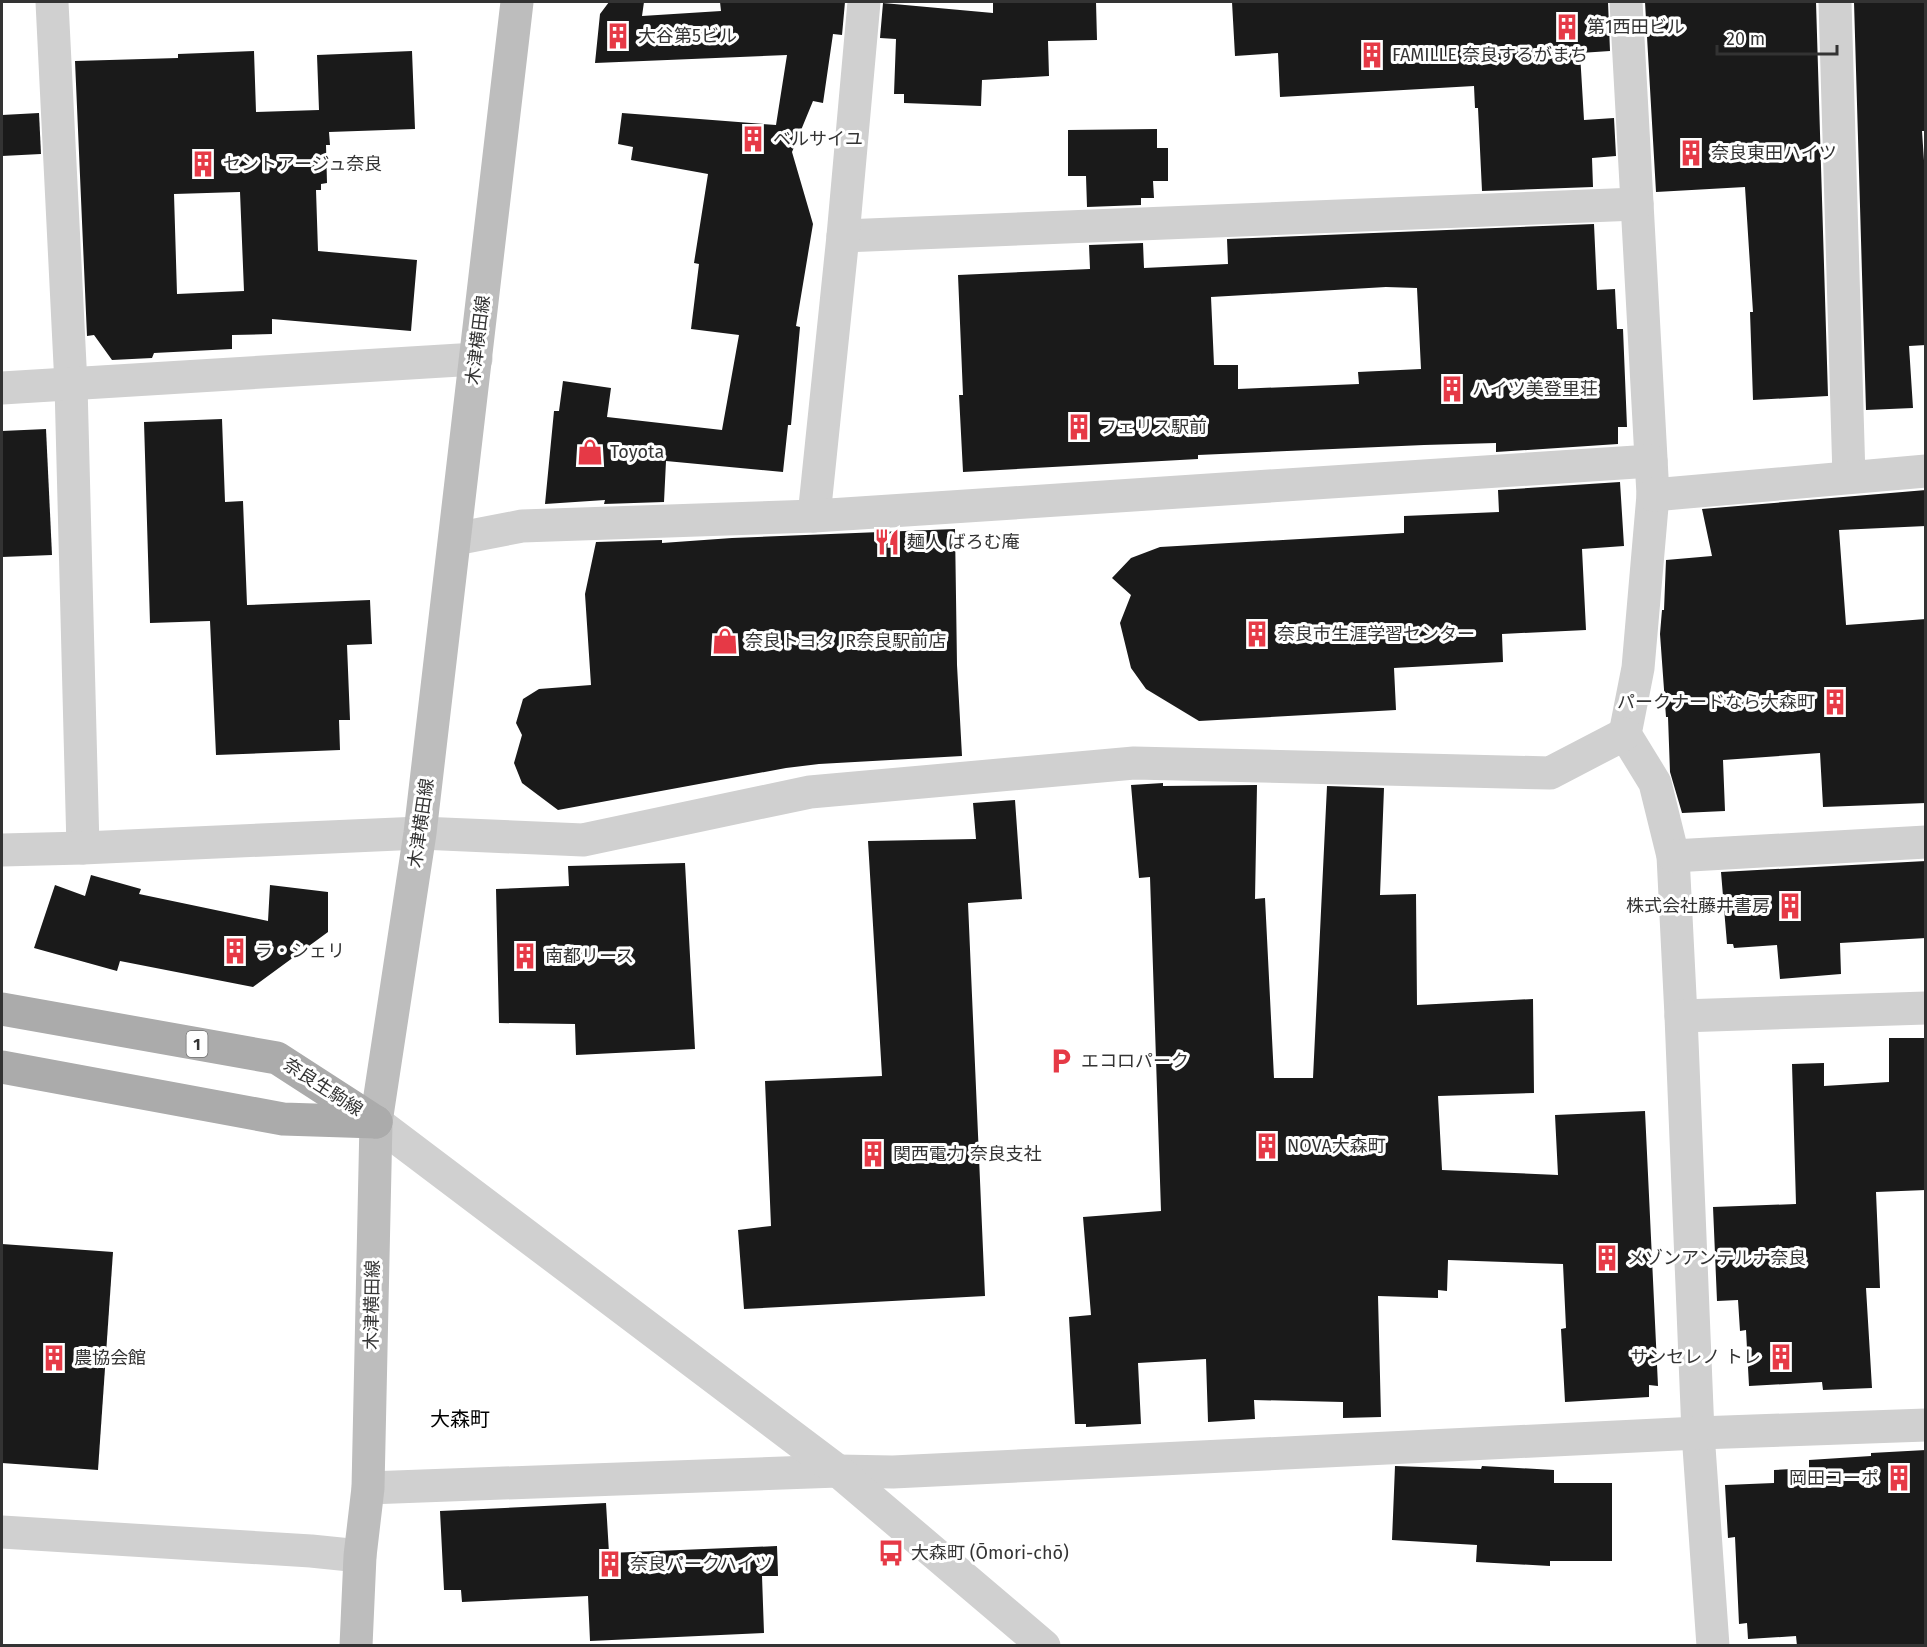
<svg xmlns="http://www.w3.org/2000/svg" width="1927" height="1647" font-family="'Fira Sans','Noto Sans JP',sans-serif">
  <rect width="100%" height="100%" fill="#fff"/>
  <g fill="#1a1a1a" fill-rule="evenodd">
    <polygon points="609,2 644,2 642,16 721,11 720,2 845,2 842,35 833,34 823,103 813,101 792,152 813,224 796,326 800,327 791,425 788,425 783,472 666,461 664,502 604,504 605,500 545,504 554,411 559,411 563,381 611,388 607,417 722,430 739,335 691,329 699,264 694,263 708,174 631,160 633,147 618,144 622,113 776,125 787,55 595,63 600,14"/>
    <polygon points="993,2 1096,2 1097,40 1048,41 1049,76 982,80 981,106 904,103 904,94 894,94 896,39 880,38 883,3 993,13"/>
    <polygon points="1232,2 1608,2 1610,51 1580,53 1584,120 1614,118 1616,156 1592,158 1593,187 1482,191 1478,108 1475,108 1474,86 1280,97 1278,53 1235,56"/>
    <polygon points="1645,2 1816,2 1828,396 1753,400 1750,312 1753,312 1745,187 1656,192"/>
    <polygon points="1854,2 1924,2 1926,131 1922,131 1926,190 1926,345 1909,346 1913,408 1866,410"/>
    <path d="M254,51L256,112L319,110L317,55L412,51L415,129L329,132L330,145H326L327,183L321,184V190H316L318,251L417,260L411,331L272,319V334L232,335V349L154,353L152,358L112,360L94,335L87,336L75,61L178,58V54ZM240,192L244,291L177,294L174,194Z"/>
    <polygon points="39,113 41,154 2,156 2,115"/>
    <polygon points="1157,129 1157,148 1168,148 1168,181 1153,181 1154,198 1141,198 1141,205 1087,207 1086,176 1068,176 1068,130"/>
    <path d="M1594,224L1597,290L1615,289L1617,329H1623L1627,427H1618V444L1496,452V443L1424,445L1198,455V459L963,472L959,395H963L958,275L1090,269L1089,245L1143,243L1144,268L1228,264L1227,239ZM1386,287L1417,288L1421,369L1358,372L1359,384L1238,389V365H1214L1211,297Z"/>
    <polygon points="222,419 225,502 243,501 247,605 370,600 372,644 347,645 350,720 339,720 340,750 216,755 210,621 150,623 144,422"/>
    <polygon points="46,429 52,555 2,557 2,431"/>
    <polygon points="1620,482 1624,546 1582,549 1586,630 1502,634 1503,662 1394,668 1396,710 1199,721 1146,689 1131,668 1120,623 1131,595 1112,578 1131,558 1160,547 1404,533 1404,516 1499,512 1498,490"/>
    <polygon points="1926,490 1926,526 1839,530 1846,625 1926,619 1926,803 1823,807 1820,753 1723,760 1725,811 1682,813 1670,772 1668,717 1666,717 1660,634 1662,610 1664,610 1666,560 1712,556 1702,509"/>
    <polygon points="955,529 957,665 962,756 819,764 786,768 558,810 522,783 514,763 522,735 516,723 523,699 539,689 591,685 585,594 596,542 662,540 662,543 732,538"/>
    <polygon points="1163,783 1163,786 1257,785 1255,899 1265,898 1274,1078 1313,1078 1327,786 1384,788 1380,895 1416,894 1417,1005 1533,999 1534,1093 1438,1096 1442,1170 1558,1175 1555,1115 1645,1111 1658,1386 1649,1385 1649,1397 1565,1402 1561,1329 1566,1328 1563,1264 1448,1260 1447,1291 1438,1290 1438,1298 1378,1296 1381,1417 1343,1418 1343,1402 1254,1400 1255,1419 1208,1422 1206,1359 1138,1363 1141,1424 1086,1427 1086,1424 1075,1424 1069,1317 1091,1315 1083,1217 1161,1211 1150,877 1139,878 1131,785"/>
    <polygon points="1015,800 1022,899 968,903 985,1296 744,1309 738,1230 771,1226 765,1081 882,1076 868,841 976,839 973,803"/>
    <polygon points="1926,861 1926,938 1840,943 1841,974 1780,979 1777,945 1734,948 1733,944 1727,944 1721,872"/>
    <polygon points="685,863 695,1049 576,1055 575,1024 499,1023 496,889 569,886 568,866"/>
    <polygon points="91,875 141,889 139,894 268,921 270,885 328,892 328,932 253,987 120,961 117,971 34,948 55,885 85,896"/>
    <polygon points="1889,1038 1926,1038 1926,1190 1876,1192 1880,1288 1866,1288 1872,1388 1823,1390 1822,1382 1749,1386 1746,1330 1740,1331 1738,1300 1717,1301 1713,1207 1796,1204 1792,1064 1824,1063 1824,1086 1889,1082"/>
    <polygon points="2,1244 113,1252 98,1470 2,1463"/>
    <polygon points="1926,1450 1926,1646 1797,1646 1796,1636 1748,1639 1747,1623 1739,1624 1735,1537 1728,1538 1725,1485 1774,1483 1774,1470 1809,1468 1809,1460 1871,1456 1871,1453"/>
    <polygon points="1395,1466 1481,1469 1482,1466 1554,1470 1554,1483 1612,1483 1612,1561 1550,1561 1550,1566 1476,1562 1477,1545 1392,1540"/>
    <polygon points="606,1503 609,1553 777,1546 778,1576 762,1576 764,1633 590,1641 588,1596 462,1602 461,1590 444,1590 440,1511"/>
  </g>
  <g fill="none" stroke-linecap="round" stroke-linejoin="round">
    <g stroke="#d0d0d0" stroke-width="33">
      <polyline points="52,2 71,385 83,848"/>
      <polyline points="1626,2 1653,495 1638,668 1625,734 1655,783 1673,856 1681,1016 1698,1433 1713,1646"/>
      <polyline points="1835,2 1849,477"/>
      <polyline points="843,236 1637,204"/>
      <polyline points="2,388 476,359"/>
      <polyline points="1653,495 1926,471"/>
      <polyline points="814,516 843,236 864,2"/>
      <polyline points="455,539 522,526 814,516 1651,461"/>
      <polyline points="2,850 83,848 420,833 583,840 810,792 1134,763 1550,773 1625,734"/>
      <polyline points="1673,856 1926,842"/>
      <polyline points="1681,1016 1926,1008"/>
      <polyline points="368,1488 838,1471 893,1472 1698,1433 1926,1425"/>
      <polyline points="2,1532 311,1551 360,1556"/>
    </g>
    <polyline stroke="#d0d0d0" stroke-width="33" points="376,1122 838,1471 1044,1646"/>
    <polyline stroke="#bdbdbd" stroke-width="33" points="356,1646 360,1556 368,1488 376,1122 420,833 517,2"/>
    <g stroke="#ababab" stroke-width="33">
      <polyline points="2,1009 277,1058 376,1122"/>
      <polyline points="2,1067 283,1119 376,1122"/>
    </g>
  </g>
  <defs>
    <g id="building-bare" transform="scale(2.07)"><path d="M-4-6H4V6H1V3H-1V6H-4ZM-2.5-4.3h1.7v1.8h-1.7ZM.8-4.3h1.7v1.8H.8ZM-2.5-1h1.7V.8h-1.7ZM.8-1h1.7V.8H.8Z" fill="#e63946" stroke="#fff" stroke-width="2.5" paint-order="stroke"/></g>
    <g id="shop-bare" transform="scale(2.07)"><path d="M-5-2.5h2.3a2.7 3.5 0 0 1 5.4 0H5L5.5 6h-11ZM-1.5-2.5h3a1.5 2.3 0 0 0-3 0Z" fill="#e63946" stroke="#fff" stroke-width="2.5" paint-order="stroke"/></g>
    <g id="restaurant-bare" transform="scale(2.07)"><path d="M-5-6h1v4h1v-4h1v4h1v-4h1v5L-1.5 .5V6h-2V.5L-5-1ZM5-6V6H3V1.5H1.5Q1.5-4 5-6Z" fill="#e63946" stroke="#fff" stroke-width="2.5" paint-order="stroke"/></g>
    <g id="parking-bare" transform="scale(2.07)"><path d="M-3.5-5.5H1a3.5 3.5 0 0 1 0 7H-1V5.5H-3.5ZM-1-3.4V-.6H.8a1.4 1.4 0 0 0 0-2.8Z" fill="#e63946" stroke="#fff" stroke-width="2.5" paint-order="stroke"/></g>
    <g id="bus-bare" transform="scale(2.07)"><path d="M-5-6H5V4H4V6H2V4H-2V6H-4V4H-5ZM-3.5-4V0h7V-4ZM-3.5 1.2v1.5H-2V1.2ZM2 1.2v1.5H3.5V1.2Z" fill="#e63946" stroke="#fff" stroke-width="2.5" paint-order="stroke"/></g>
  </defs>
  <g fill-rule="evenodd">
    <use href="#building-bare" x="1567" y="27"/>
    <use href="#building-bare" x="618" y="36"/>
    <use href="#building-bare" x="1372" y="55"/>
    <use href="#building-bare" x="753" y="139"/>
    <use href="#building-bare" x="1691" y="153"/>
    <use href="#building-bare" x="203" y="164"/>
    <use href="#building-bare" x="1452" y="389"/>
    <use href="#building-bare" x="1079" y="427"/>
    <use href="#shop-bare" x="590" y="452"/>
    <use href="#restaurant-bare" x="887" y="542"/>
    <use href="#building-bare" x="1257" y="634"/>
    <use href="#shop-bare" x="725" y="641"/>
    <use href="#building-bare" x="1835" y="702"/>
    <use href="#building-bare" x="1790" y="906"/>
    <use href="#building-bare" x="235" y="951"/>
    <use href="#building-bare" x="525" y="956"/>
    <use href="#parking-bare" x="1061" y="1061"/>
    <use href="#building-bare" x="1267" y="1146"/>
    <use href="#building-bare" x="873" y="1154"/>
    <use href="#building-bare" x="1607" y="1258"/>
    <use href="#building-bare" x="1781" y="1357"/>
    <use href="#building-bare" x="54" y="1358"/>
    <use href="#building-bare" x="1899" y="1478"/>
    <use href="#bus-bare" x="891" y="1553"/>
    <use href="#building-bare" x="610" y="1564"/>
  </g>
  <g text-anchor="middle" stroke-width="6" stroke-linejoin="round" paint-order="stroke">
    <rect fill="#fff" stroke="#707070" stroke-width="1.5" x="186.5" y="1031" width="21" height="26" rx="4.5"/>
    <g font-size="16" font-weight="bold" fill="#333">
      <text x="197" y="1050">1</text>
    </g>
    <g font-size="18" fill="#333" stroke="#fff" text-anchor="start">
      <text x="1587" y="33">第1西田ビル</text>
      <text x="638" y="42">大谷第5ビル</text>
      <text x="1392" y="61">FAMILLE 奈良するがまち</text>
      <text x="773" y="145">ベルサイユ</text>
      <text x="1711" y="159">奈良東田ハイツ</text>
      <text x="223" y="170">セントアージュ奈良</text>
      <text x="1472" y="395">ハイツ美登里荘</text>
      <text x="1099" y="433">フェリス駅前</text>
      <text x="610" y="458">Toyota</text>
      <text x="907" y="548">麺人 ばろむ庵</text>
      <text x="1277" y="640">奈良市生涯学習センター</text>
      <text x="745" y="647">奈良トヨタ JR奈良駅前店</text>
      <text x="1815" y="708" text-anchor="end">パークナードなら大森町</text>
      <text x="1770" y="912" text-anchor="end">株式会社藤井書房</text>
      <text x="255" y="957">ラ・シェリ</text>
      <text x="545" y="962">南都リース</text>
      <text x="1081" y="1067">エコロパーク</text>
      <text x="1287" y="1152">NOVA大森町</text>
      <text x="893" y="1160">関西電力 奈良支社</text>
      <text x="1627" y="1264">メゾンアンテルナ奈良</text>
      <text x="1761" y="1363" text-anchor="end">サンセレノ トレ</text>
      <text x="74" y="1364">農協会館</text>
      <text x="1879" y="1484" text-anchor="end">岡田コーポ</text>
      <text x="911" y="1559">大森町 (Ōmori-chō)</text>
      <text x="630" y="1570">奈良パークハイツ</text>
    </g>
    <g font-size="18" fill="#333" stroke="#fff">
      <text transform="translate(478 340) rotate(-83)" y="6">木津横田線</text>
      <text transform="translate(421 823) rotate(-82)" y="6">木津横田線</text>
      <text transform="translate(323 1087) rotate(33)" y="6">奈良生駒線</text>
      <text transform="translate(372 1305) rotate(-89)" y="6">木津横田線</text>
    </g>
    <g font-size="20" fill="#000" stroke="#fff">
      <text x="460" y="1426">大森町</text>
    </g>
  </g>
  <rect width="1927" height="1647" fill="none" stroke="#333333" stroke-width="6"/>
  <path d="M1717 45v9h120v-9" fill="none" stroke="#333333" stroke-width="3"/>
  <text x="1726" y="45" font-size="18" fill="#333333" stroke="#ffffff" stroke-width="4.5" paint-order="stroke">20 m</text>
</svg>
